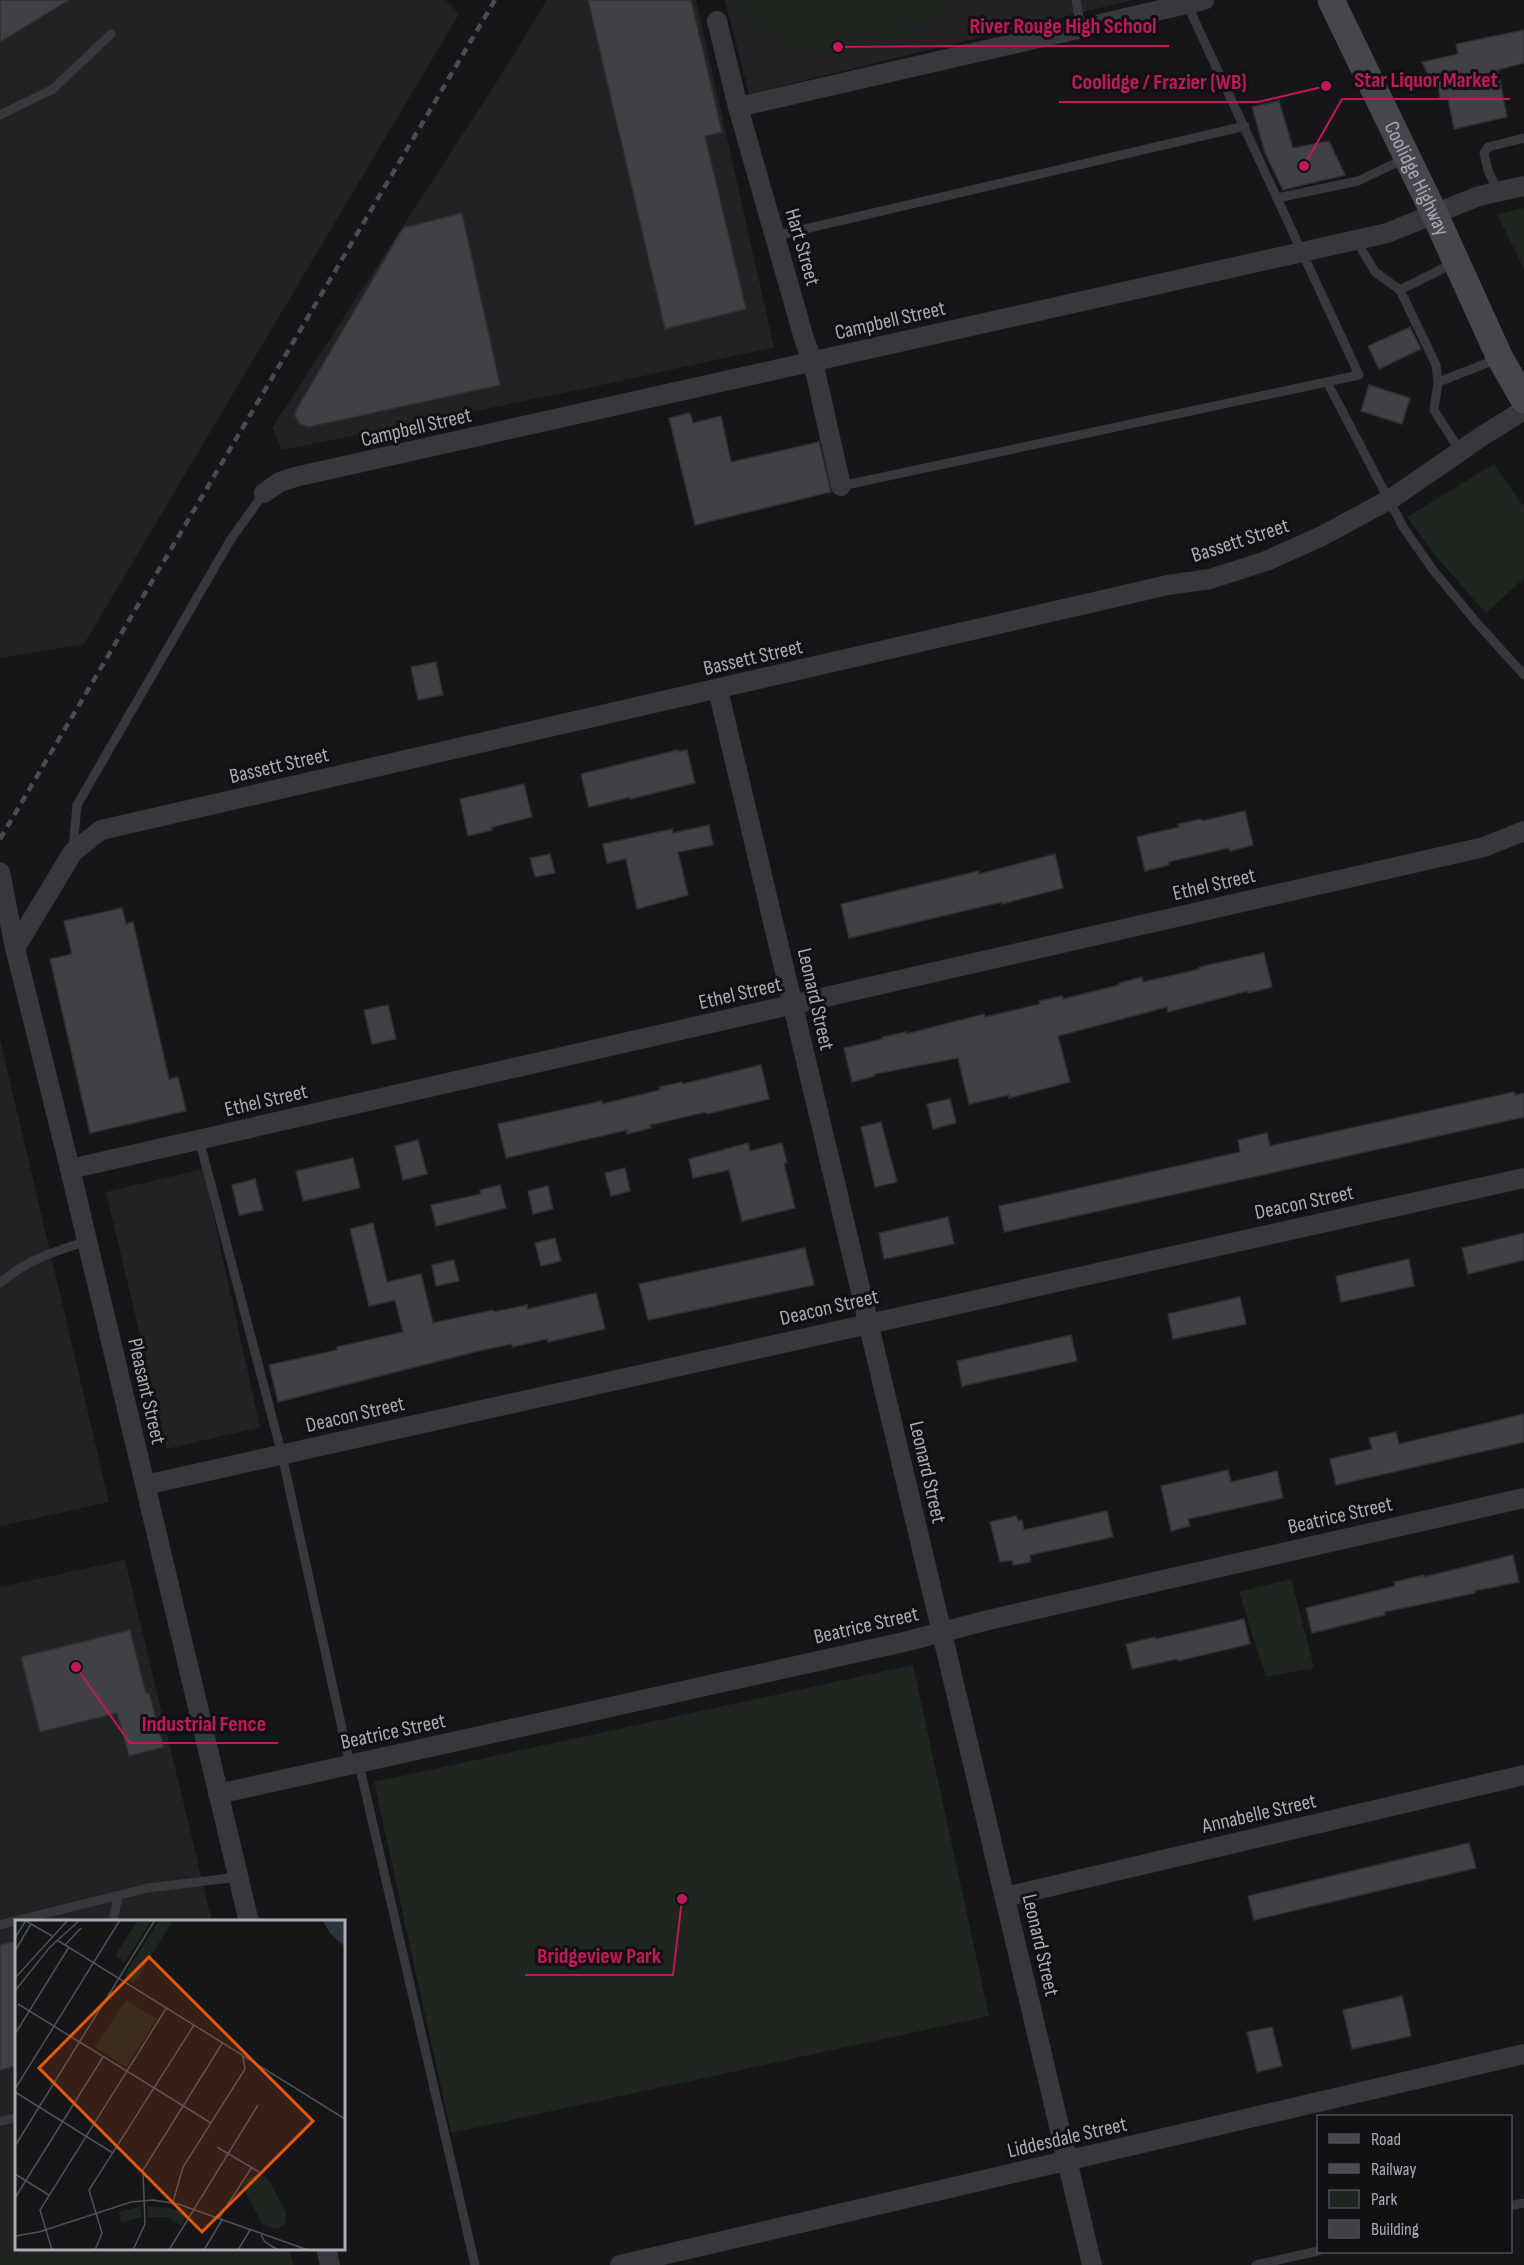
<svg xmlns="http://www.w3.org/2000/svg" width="1524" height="2265" font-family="'Sofia Sans Condensed',sans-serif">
  <rect width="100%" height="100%" fill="#161618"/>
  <g fill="#222225">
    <polygon points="0,0 445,0 459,14 84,644 0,658"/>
    <polygon points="547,0 696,0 774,347 579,390 282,450 272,428 507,66"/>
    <polygon points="725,0 1132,0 749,94"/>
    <polygon points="0,1039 109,1502 0,1526"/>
    <polygon points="203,1169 260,1427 167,1449 106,1192"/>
    <polygon points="125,1560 212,1921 16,1922 16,2248 33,2249 0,2256 0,1587"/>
  </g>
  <g fill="#1e261f">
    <path d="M734,0H952L945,24L928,17C869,67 781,66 734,0Z"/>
    <polygon points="1524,208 1524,269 1497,214"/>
    <polygon points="1494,464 1524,507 1524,578 1486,613 1438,559 1407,517"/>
    <polygon points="1291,1579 1314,1668 1266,1677 1239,1592"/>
    <polygon points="913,1665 989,2016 451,2133 374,1782"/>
    <polygon points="33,2248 289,2249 293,2265 0,2265 0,2256"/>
  </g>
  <g fill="#404145" stroke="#303034" stroke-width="1.5">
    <polygon points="0,0 69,0 0,42"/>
    <polygon points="588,0 691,0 722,132 705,136 746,309 665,329"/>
    <polygon points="1524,30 1524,63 1498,70 1507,117 1454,129 1448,98 1440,99 1438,86 1434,86 1422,62 1458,54 1456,44"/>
    <polygon points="1279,101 1293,148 1329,141 1345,175 1283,190 1265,153 1252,107"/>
    <polygon points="462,213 500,385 309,427 300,424 295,416 296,410 403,228"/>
    <polygon points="1410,327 1421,349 1379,369 1368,346"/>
    <polygon points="1369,385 1410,398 1402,424 1361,411"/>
    <polygon points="690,413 693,423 721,416 731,462 819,442 831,492 695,525 669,418"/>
    <polygon points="436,662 443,695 418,700 411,667"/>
    <polygon points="678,750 678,752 687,750 695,783 630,799 630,797 589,807 581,774"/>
    <polygon points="524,784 532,817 492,827 492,830 468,836 460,799"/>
    <polygon points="1245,811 1253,845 1230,851 1229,848 1168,862 1169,865 1145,871 1137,837 1179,827 1178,824 1201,819 1202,821"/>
    <polygon points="709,825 713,845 678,852 688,895 637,909 626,859 607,863 603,844 672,829 673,833"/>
    <polygon points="550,854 555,873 535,877 530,858"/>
    <polygon points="1055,854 1063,888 1002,904 1002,902 849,938 841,904 979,871 979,874"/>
    <polygon points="122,908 126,924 133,922 169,1079 178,1077 186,1111 90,1133 50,959 72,954 64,921"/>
    <polygon points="1264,953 1272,987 1248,993 1248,991 1168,1012 1167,1007 1058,1036 1070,1082 1009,1098 1009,1095 969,1104 958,1058 875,1074 875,1076 852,1082 844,1048 883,1039 882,1037 906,1032 906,1034 984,1014 985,1017 1040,1004 1039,1001 1062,996 1063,999 1119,985 1119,983 1142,977 1143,982 1200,969 1199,967"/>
    <polygon points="388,1005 396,1039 372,1044 364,1010"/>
    <polygon points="761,1065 769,1099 707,1114 706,1112 650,1125 651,1128 627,1134 627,1130 506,1158 498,1124 602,1101 602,1104 660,1090 659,1087 682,1082 683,1084"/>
    <polygon points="1514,1092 1515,1095 1524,1093 1524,1117 1004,1232 999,1206 1240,1152 1238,1140 1267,1133 1270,1146"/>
    <polygon points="950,1099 956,1123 933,1129 927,1104"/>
    <polygon points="881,1122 897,1182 875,1187 861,1127"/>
    <polygon points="418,1140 427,1174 403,1180 395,1146"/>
    <polygon points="748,1143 750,1151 782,1143 787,1163 784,1163 795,1208 742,1221 729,1170 693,1178 689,1159"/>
    <polygon points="353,1158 360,1188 303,1201 296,1171"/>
    <polygon points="625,1168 630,1191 611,1196 605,1173"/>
    <polygon points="255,1179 263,1210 239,1215 232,1185"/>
    <polygon points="500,1185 506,1208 436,1226 431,1205 481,1194 480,1190"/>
    <polygon points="548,1186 553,1209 533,1214 528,1191"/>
    <polygon points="948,1217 954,1244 884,1259 879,1233"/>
    <polygon points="373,1223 387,1282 421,1274 433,1323 493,1310 494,1312 527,1305 528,1309 596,1293 605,1329 548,1342 547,1339 512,1347 512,1344 478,1351 278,1402 269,1365 337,1350 337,1347 403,1332 395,1300 369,1306 350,1229"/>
    <polygon points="1524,1233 1524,1260 1468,1274 1462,1248"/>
    <polygon points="555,1238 561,1261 541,1266 535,1243"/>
    <polygon points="805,1248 814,1285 648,1320 639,1284"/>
    <polygon points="1409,1259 1414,1286 1341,1302 1336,1276"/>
    <polygon points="454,1260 459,1281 436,1286 432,1265"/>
    <polygon points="1240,1297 1246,1324 1173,1339 1168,1314"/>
    <polygon points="1071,1335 1077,1361 962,1386 957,1361"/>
    <polygon points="1524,1414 1524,1442 1336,1485 1330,1459 1372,1449 1369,1438 1396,1432 1399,1444"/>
    <polygon points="1228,1470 1231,1482 1277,1471 1283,1498 1188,1519 1190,1526 1171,1531 1161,1486"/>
    <polygon points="1107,1511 1113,1537 1030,1555 1031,1562 1013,1565 1012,1560 1000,1562 990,1522 1016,1516 1018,1521 1022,1520 1024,1530"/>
    <polygon points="1513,1555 1519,1582 1474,1591 1475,1593 1384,1612 1385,1615 1312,1633 1306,1608 1395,1586 1394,1582 1424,1575 1424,1577"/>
    <polygon points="1244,1619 1250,1644 1178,1661 1177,1659 1132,1669 1126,1644 1155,1637 1156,1639"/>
    <polygon points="130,1630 146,1694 149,1693 164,1747 129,1756 117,1713 40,1732 21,1657"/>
    <polygon points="1469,1843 1476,1868 1254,1920 1248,1896"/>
    <polygon points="16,1941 16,2066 0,2070 0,1945"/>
    <polygon points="1402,1996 1411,2036 1352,2049 1343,2010"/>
    <polygon points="1272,2027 1282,2066 1257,2072 1247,2032"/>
  </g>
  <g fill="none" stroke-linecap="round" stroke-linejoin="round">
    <g stroke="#37383d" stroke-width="9">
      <polyline points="1076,0 1081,28"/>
      <polyline points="0,115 53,89 111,34"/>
      <polyline points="1498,192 1488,170 1484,153 1488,147 1524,138"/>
      <polyline points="1277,198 1358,181 1406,158"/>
      <polyline points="775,236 1245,126"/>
      <polyline points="1356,240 1375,272 1400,290 1436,365 1438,382 1434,410 1460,451"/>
      <polyline points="1400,290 1454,263"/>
      <polyline points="1327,382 1403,527 1433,570 1477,623 1524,675"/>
      <polyline points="1438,382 1498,359"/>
      <polyline points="841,486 1359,375 1187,4"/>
      <polyline points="73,849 77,805 231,539 264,493"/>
      <polyline points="199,1139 282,1455 350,1765"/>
      <path d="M0,1283C30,1258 51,1253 87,1241"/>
      <polyline points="359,1764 475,2265"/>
      <polyline points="113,1922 118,1896"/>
      <polyline points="0,1925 148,1888 238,1877"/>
      <polyline points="0,2121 16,2118"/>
      <polyline points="1510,2206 1524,2203"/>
      <polyline points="1256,2265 1318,2251"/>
    </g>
    <g stroke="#37383d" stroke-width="20">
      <polyline points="717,21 738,107 805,342 813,362 841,486"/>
      <polyline points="738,107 1204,0"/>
      <polyline points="264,493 280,482 295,477 1387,233 1479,196 1524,186"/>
      <polyline points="718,690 1092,2265"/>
      <polyline points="0,872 15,948 70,1169 249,1922"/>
      <polyline points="15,948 73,852 101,830 1168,585 1210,579 1266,561 1322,536 1394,497 1482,436 1524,410"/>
      <polyline points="70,1169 1484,847 1524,831"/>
      <polyline points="145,1485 1524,1178"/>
      <polyline points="218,1794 904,1642 988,1620 1524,1498"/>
      <polyline points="1005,1897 1524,1775"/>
      <polyline points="326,2248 330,2265"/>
      <polyline points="620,2265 1524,2054"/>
    </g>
    <path stroke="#45474d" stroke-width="27" id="s1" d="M1331,0L1435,215L1500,358L1524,400"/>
    <polyline stroke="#4a4c52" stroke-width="4.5" stroke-dasharray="8 6" stroke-linecap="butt" points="0,839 495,0"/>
  </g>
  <g text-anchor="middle" stroke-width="6" stroke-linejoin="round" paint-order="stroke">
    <g font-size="21" fill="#a8adb8" stroke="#111113">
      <text dy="7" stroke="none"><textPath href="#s1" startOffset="198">Coolidge Highway</textPath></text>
      <text transform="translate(803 247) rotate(74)" y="7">Hart Street</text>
      <text transform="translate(890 320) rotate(-13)" y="7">Campbell Street</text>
      <text transform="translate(416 427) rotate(-13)" y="7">Campbell Street</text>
      <text transform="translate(1240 540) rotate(-18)" y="7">Bassett Street</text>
      <text transform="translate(753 657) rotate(-13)" y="7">Bassett Street</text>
      <text transform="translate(279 765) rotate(-13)" y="7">Bassett Street</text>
      <text transform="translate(1214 884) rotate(-13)" y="7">Ethel Street</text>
      <text transform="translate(740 993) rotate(-13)" y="7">Ethel Street</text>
      <text transform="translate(816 999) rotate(77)" y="7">Leonard Street</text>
      <text transform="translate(266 1100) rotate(-13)" y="7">Ethel Street</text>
      <text transform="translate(1304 1202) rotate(-12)" y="7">Deacon Street</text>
      <text transform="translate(829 1307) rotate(-13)" y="7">Deacon Street</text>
      <text transform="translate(147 1391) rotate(77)" y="7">Pleasant Street</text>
      <text transform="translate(355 1414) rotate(-13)" y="7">Deacon Street</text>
      <text transform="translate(928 1472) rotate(77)" y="7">Leonard Street</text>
      <text transform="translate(1340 1515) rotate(-13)" y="7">Beatrice Street</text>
      <text transform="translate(866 1625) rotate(-13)" y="7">Beatrice Street</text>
      <text transform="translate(393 1731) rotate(-12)" y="7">Beatrice Street</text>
      <text transform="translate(1259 1813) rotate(-13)" y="7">Annabelle Street</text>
      <text transform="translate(1041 1945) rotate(77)" y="7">Leonard Street</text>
      <text transform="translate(1067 2137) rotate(-13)" y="7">Liddesdale Street</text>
    </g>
  </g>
  <g transform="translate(15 1920)">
    <rect width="330" height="330" fill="#161618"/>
    <path d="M123,0H137L110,42L100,36ZM144,0H158L119,63L109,56ZM111,80L142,99L111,147L80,127ZM245,254L254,260L271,293L270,304L263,309L248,305L228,268L235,257ZM126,286L127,297L106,302L104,292ZM132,286L154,288L174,294L166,306L153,297H133Z" fill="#1e261f"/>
    <path d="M307,0H330V27L315,13Z" fill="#2c353c"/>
    <path fill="none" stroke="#505258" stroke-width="1.5" d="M11,1L37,16M0,18L11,0M42,20L330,199M50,25L66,8M0,31L16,4M0,58L53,0M0,71L34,28L65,0M3,84L196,203M0,114L54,27M0,169L105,0M0,172L98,233M0,226L140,0M202,227L244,252M0,254L34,275M0,278L88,137M158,282L168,247L230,149L228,136M204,298L237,247M246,315L250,322L263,330M0,316L24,312L116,282L138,280L163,284L293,330M37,330L25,290L152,87M80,330L87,313L74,270L179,105M118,330L130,304L128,250L208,122M154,330L243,185M189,330L207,300M223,330L235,310"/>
    <path fill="#e8590c" fill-opacity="0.15" stroke="#e8590c" stroke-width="3" d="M134,37L298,201L187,312L24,148Z"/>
    <rect width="330" height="330" fill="none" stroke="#a8adb8" stroke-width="3"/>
  </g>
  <path fill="none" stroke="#c2185b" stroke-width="2" d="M838 47L958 46H1169M1304 166L1342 99H1510M1326 86L1258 102H1059M76 1667L130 1743H278M682 1899L673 1975H525"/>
  <g fill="#c2185b" stroke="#111113" stroke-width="2">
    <circle cx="838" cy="47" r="6"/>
    <circle cx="1304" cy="166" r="6"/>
    <circle cx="1326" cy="86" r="6"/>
    <circle cx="76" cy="1667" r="6"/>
    <circle cx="682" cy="1899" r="6"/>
  </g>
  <g font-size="22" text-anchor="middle" font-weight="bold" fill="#c2185b" stroke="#111113" stroke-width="6" stroke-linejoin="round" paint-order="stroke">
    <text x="1063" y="33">River Rouge High School</text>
    <text x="1426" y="87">Star Liquor Market</text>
    <text x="1159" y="89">Coolidge / Frazier (WB)</text>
    <text x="204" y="1731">Industrial Fence</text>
    <text x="599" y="1963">Bridgeview Park</text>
  </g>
  <rect x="1317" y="2115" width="195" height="138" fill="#111113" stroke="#4d4f55" stroke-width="1.5"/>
  <rect x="1329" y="2134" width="30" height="9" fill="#45474d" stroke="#4d4f55" stroke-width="1.5"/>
  <text x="1371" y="2145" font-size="18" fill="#a8adb8">Road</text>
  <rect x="1329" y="2164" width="30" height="9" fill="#4a4c52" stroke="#4d4f55" stroke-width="1.5"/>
  <text x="1371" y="2175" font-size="18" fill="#a8adb8">Railway</text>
  <rect x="1329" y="2190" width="30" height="18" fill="#1e261f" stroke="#4d4f55" stroke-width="1.5"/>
  <text x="1371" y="2205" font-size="18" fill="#a8adb8">Park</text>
  <rect x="1329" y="2220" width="30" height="18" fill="#404145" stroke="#4d4f55" stroke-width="1.5"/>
  <text x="1371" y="2235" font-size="18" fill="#a8adb8">Building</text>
</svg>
